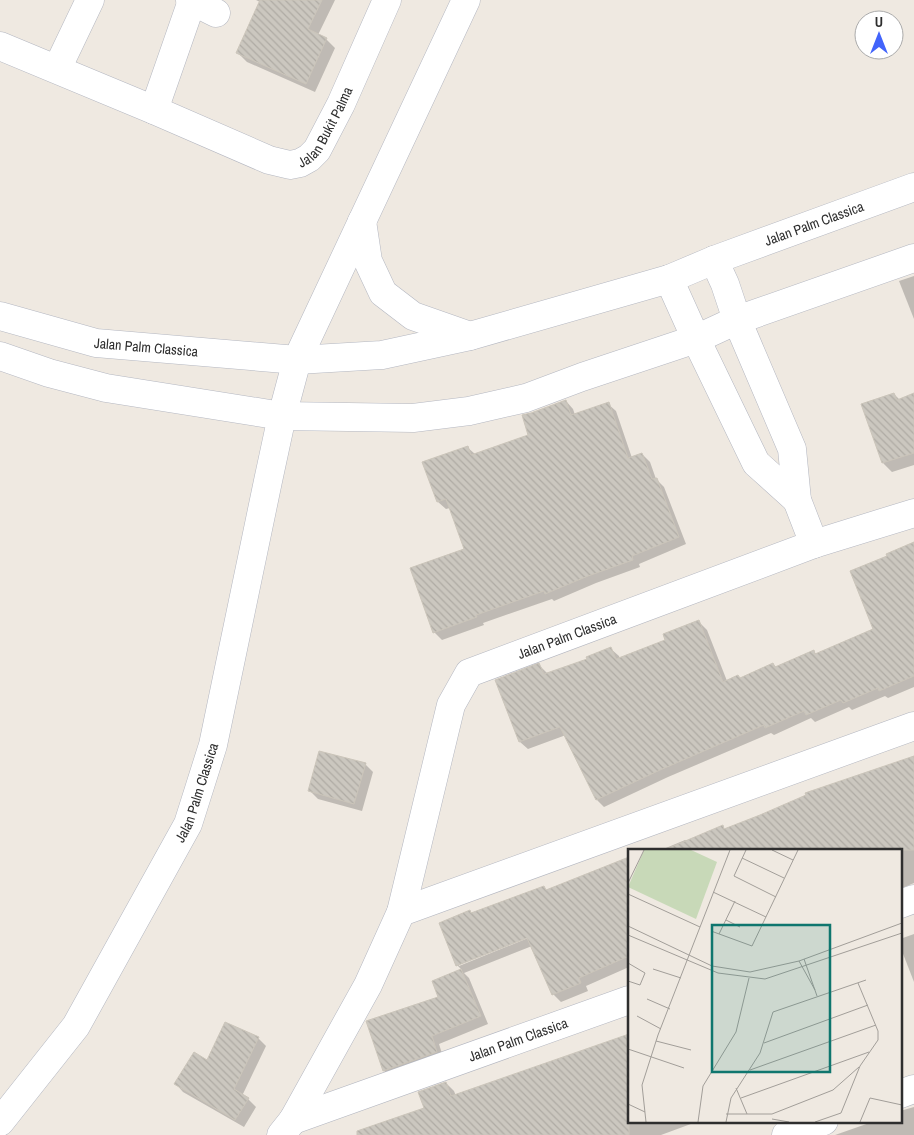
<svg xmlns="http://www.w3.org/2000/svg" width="914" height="1135" font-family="'Archivo Narrow',sans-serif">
  <defs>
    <pattern id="building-back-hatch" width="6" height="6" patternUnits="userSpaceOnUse" patternTransform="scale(1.25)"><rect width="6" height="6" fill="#cbc7bf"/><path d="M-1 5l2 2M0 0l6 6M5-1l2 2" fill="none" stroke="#afaba4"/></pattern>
  </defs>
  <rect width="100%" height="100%" fill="#efe9e1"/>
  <g fill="#0003" fill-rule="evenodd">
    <polygon points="256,0 335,0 318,35 326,39 335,48 315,92 247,62 238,53 260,2"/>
    <polygon points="914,276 914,319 899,281"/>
    <polygon points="894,394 900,400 914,395 914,465 892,472 883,463 863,405"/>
    <polygon points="566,401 573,409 575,415 608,404 616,411 632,458 642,454 650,462 656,479 664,487 686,544 639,564 640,567 596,583 554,601 552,599 483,623 484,625 442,640 434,632 466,550 450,508 446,509 438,502 424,463 467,447 475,454 529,436"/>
    <polygon points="914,543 914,687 888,698 885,696 852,710 849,707 815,722 811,718 774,735 771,733 668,777 604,807 597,800 566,735 528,749 520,742 497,681 539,665 548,674 588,660 611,649 619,656 620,659 667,641 699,622 707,630 727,681 741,679 773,664 777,668 813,651 817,655 874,629 889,557"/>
    <polygon points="914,757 914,883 900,889 900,850 661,850 685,840 687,841 722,827 725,830"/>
    <polygon points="365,764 373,772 362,811 318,799 310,791"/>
    <path d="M629,858V967L586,986L588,991L561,1002L554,995L532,946L464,973L469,978L488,1024L439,1044L444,1060L392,1078L384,1071L440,998L433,982L462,970L457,965L472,914L544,888L547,891ZM532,934L533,936L459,966V963Z"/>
    <polygon points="914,934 914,982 900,946 900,939"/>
    <polygon points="629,1035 629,1121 699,1121 661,1135 361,1135 426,1109 446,1083 454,1091 456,1096"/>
    <polygon points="258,1038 266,1046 242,1096 248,1099 256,1107 244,1127 183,1092 176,1084 207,1062"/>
    <polygon points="914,1107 914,1135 835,1135 875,1121 900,1121 900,1111"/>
  </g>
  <g fill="url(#building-back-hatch)" stroke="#cbc5ba">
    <polygon points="260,0 322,0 308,29 327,38 306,84 236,53"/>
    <polygon points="894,393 897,400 914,393 914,453 882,463 861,404"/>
    <polygon points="566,400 571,415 609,402 628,458 642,453 652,479 657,478 679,537 632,556 633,560 588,576 545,594 544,591 476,615 477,617 433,633 410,568 464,549 446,499 437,502 422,462 468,446 471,455 528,435 522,415 531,413"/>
    <polygon points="914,542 914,676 879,691 878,688 843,703 841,700 806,715 804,711 765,728 764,725 660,770 596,800 560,727 519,742 495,680 539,663 544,674 587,659 586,657 611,647 616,659 665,640 663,634 699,620 723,682 738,675 740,678 773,663 775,667 814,650 815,654 873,629 850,571 887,556 886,554"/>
    <polygon points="319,751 366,763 354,804 308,791"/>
    <polygon points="914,756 914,850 664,850 723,825 724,829 760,815 806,795 805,793"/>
    <polygon points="629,857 629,956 579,978 581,983 552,995 527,938 456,966 439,923 470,910 471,913 544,886 546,890"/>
    <polygon points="461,969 481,1016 432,1036 437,1052 383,1071 366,1021 438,997 432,981"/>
    <polygon points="225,1022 259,1037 234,1089 249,1098 235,1120 174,1084 194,1052 207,1060"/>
    <polygon points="629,1034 629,1135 357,1135 357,1131 424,1108 418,1092 446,1082 451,1096"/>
  </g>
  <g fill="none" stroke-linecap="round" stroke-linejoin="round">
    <g stroke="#b4b7c1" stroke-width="29">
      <g id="minor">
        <polyline points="190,0 216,13"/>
        <path id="s1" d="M0,46L154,110L269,160L290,165L300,163L309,158L317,150L341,104L387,0"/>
        <polyline points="57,69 90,0"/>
        <polyline points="154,110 192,1"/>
        <polyline points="362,221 368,261 383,293 413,316 470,336"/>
        <polyline points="714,260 725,284 737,320 792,449 797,500 814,544"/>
        <polyline points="669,279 696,339 756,463 797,500"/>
        <path id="s2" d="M0,316L96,343L297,360L382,355L470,336L669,279L714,260L914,187"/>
        <polyline points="0,356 49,373 106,388 282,416 413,418 469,411 526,398 582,377 696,339 737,320 914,258"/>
        <polyline points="900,904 914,899"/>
        <polyline points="401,912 914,726"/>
        <polyline points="900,1094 914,1089"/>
        <path id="s3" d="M293,1120L629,1000"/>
        <path id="s4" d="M0,1122L76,1026L188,824L213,745L268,481L282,416L297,360L466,0"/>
        <path id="s5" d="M281,1135L293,1120L368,985L401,912L451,705L469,673L814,544L914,513"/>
        <polyline points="786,1135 824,1121"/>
      </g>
    </g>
    <use href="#minor" stroke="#fff" stroke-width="28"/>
  </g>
  <g text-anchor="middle" stroke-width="4" stroke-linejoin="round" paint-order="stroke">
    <g font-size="14" fill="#2e2e2e" stroke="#fff">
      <text dy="5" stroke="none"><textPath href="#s1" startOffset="369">Jalan Bukit Palma</textPath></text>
      <text dy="5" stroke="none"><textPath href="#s2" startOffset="839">Jalan Palm Classica</textPath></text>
      <text dy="5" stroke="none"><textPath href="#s2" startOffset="150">Jalan Palm Classica</textPath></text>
      <text dy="5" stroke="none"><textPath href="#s5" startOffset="608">Jalan Palm Classica</textPath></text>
      <text dy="5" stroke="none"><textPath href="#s4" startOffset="386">Jalan Palm Classica</textPath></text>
      <text dy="5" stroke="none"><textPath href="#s3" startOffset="239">Jalan Palm Classica</textPath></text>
    </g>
  </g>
  <g transform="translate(628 849)">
    <rect width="274" height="274" fill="#efe9e1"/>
    <path d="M16,1H63L89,13L68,70L0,38Z" fill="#c8d9b8"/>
    <path fill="none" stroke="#a29e99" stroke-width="1" d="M118,1L106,27L148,48M144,1L165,11M114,9L156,29M0,34L16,1M85,43L138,68M0,45L72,78M98,71L112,78M0,77L84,117L122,123L171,112L274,74M83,82L124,97L170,1M91,85L107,52M0,86L90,124L137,130L274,84M176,110L189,147M171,112L187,141M0,114L17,124L12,136L0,132M25,120L53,129M19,150L42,160M9,167L33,180M28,192L63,201M136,194L240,156M0,200L56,219M122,221L248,176M108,239L119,265M113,249L241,203M0,255L17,263M98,265H144L205,241L231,218M144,270L161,273M18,273L14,236L30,186L102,1M70,273L75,237L108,183L121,129M98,273L103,249L132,204L145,163L238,131M187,273L213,264L232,217L250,191V182L230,134M232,273L242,249L274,256"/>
    <path fill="#0f766e" fill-opacity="0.15" stroke="#0f766e" stroke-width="2.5" d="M84,76H202V223H84Z"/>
    <rect width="274" height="274" fill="none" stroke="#2e2e2e" stroke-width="2.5"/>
  </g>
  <g transform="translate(879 35)"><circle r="24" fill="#ffffff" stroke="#ababab"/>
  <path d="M0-4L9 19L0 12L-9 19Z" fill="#4264fb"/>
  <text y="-8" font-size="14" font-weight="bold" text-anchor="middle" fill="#2e2e2e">U</text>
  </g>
</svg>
